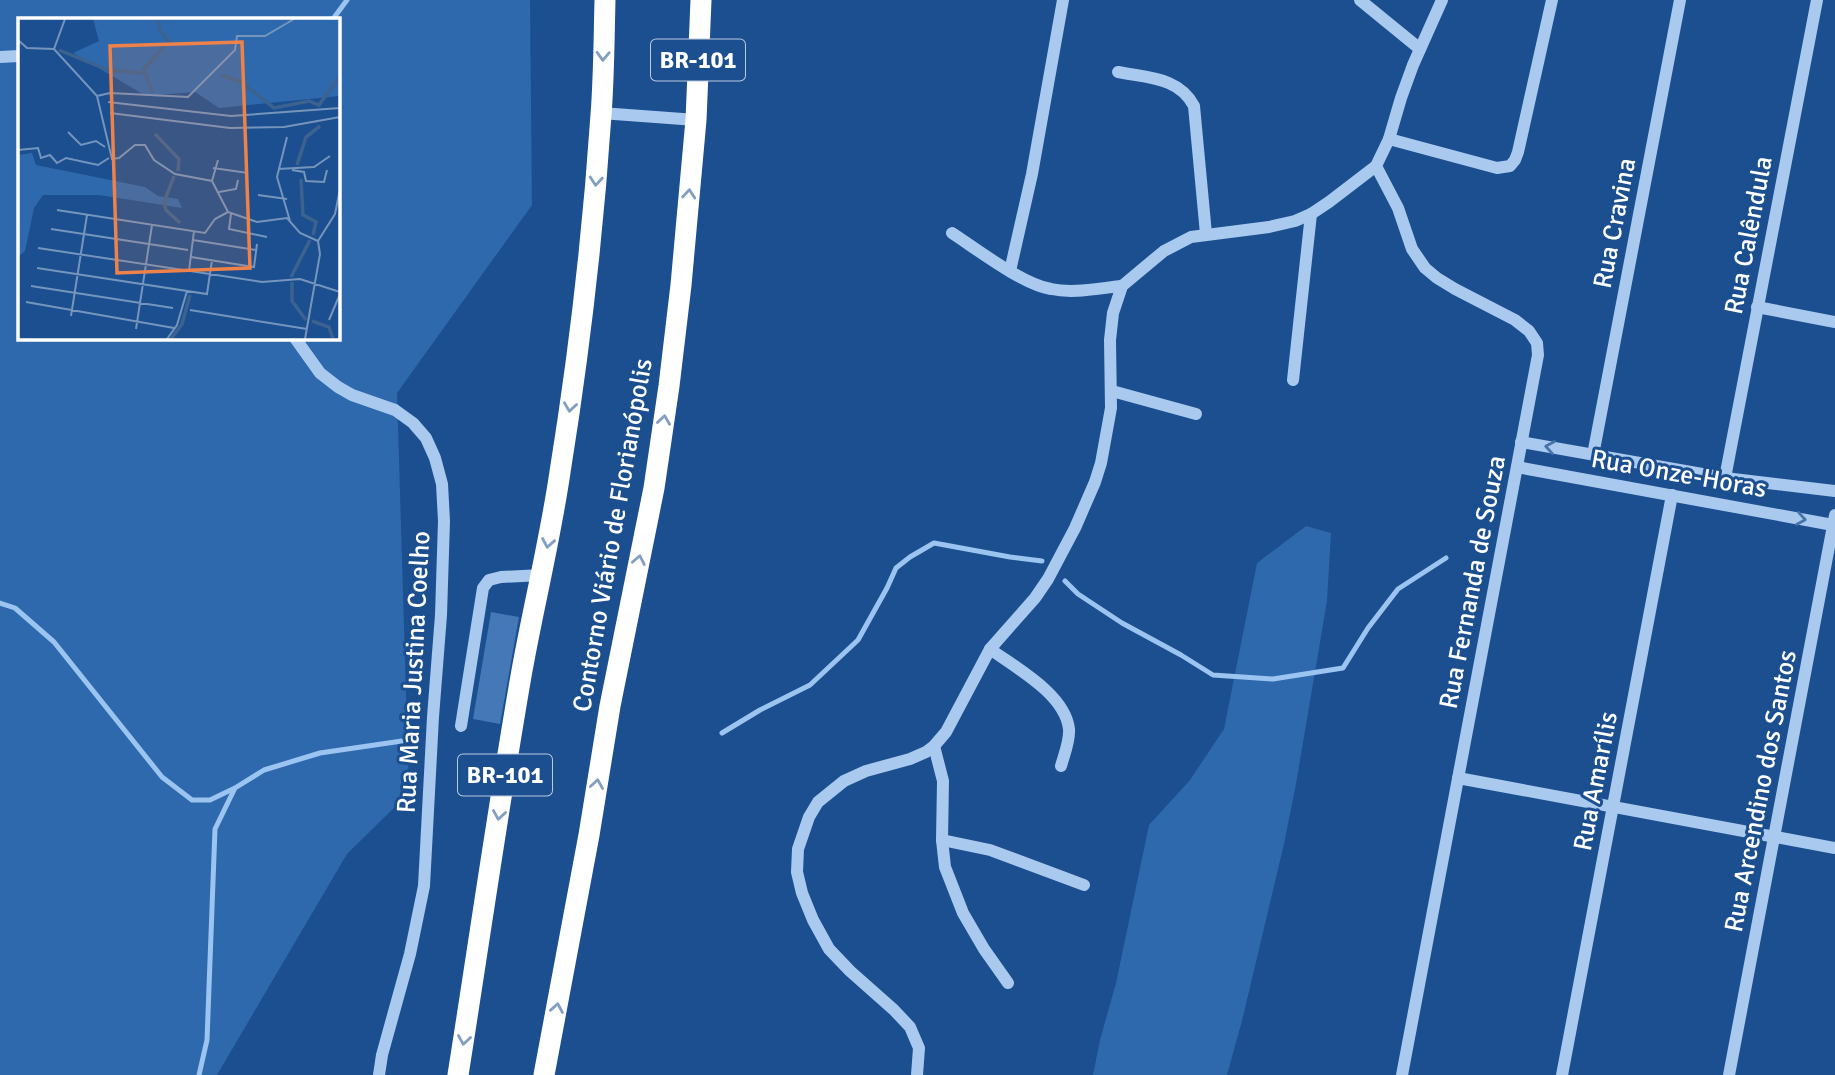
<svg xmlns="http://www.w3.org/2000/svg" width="1835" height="1075" font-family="Signika,sans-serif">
  <rect width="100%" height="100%" fill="#1b4f8f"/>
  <g fill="#2e69ad" fill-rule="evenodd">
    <path d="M0,0H530L532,205L397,393L409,793L347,854L217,1075H0ZM19,19H338V338H19Z"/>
    <polygon points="1306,526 1331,533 1327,601 1296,784 1284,844 1242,1021 1227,1075 1093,1075 1100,1040 1116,983 1149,825 1190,780 1224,729 1257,563"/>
  </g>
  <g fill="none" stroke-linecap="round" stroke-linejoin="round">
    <g stroke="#9cc4f0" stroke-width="5">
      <polyline points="333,19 347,0"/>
      <polyline points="1065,581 1078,594 1122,623 1181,655 1213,675 1273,679 1343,668 1368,628 1398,589 1446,558"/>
      <polyline points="0,603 15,608 54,642 162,777 192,800 210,800 235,788 264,770 320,753 402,741"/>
      <polyline points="722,733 760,710 810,685 858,640 887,588 896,568 910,557 934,543 1010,557 1042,561"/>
      <polyline points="199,1075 207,1040 215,829 234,790"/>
    </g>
  </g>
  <polygon fill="#4478b7" points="491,612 519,617 500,724 473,719"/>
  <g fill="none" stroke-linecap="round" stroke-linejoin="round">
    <g stroke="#a9c9ee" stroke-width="12">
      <polyline points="1360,0 1420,49"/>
      <polyline points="0,57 19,56"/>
      <path d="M1118,72C1148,78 1179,77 1194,106L1206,234"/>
      <polyline points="601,113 696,120"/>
      <polyline points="1389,139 1497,168 1510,166 1515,160 1518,152 1552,0"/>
      <polyline points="1376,166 1398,208 1412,249 1425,268 1437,278 1455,289 1515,320 1529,331 1537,343 1538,355 1402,1075"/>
      <path d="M952,233C978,250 1022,284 1051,289C1074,294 1099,288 1122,286"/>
      <polyline points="1010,271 1032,174 1063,0"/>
      <polyline points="1757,307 1835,322"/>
      <polyline points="295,338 320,373 338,387 352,395 395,410 413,423 426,438 435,458 442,484 444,521 441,615 433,717 424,886 410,954 382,1055 379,1075"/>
      <polyline points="1293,380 1311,214"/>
      <polyline points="1112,391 1196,414"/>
      <polyline points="1521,442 1725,478 1835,491"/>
      <polyline points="1593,455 1680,0"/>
      <polyline points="1517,467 1833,525"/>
      <polyline points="1725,478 1817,0"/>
      <path d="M990,649C1016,668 1065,694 1069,729C1070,741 1064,755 1061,766"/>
      <polyline points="461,726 483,588 489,580 501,577 542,575"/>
      <polyline points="934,746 943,781 942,840 945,867 963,913 984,949 1008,983"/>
      <polyline points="1458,778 1835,848"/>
      <polyline points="942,840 990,850 1084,885"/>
      <polyline points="917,1075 919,1048 910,1027 894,1010 850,971 829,949 813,920 802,893 797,872 798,849 809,817 818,802 844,781 866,771 910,759 926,752 934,746 946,732 990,649 1035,598 1048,579 1075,528 1095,482 1101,463 1111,408 1110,340 1113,313 1122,286 1164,251 1191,237 1269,227 1295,221 1311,214 1329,202 1376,166 1389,139 1401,98 1413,65 1442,0"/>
      <polyline points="1562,1075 1672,495"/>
      <polyline points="1729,1075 1835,515"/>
    </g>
    <g stroke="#fff" stroke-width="21">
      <path d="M458,1075C479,942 498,809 521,676C533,608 550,541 560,472C579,354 593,234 601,115C604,76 604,38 605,0"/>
      <polyline points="544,1075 589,835 610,706 654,488 669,386 681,285 696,120 701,0"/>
    </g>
  </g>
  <defs><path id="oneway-chevron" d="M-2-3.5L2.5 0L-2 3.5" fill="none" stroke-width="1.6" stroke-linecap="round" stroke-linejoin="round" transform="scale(1.75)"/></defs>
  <g stroke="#829ec1">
    <use href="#oneway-chevron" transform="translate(603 56) rotate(92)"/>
    <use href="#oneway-chevron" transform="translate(596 181) rotate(95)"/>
    <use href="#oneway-chevron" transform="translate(689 194) rotate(-85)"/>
    <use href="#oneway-chevron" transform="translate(570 407) rotate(98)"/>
    <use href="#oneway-chevron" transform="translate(664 420) rotate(-82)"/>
    <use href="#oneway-chevron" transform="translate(548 543) rotate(100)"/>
    <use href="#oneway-chevron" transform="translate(639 560) rotate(-79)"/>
    <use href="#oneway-chevron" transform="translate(597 784) rotate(-81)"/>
    <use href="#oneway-chevron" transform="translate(499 815) rotate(99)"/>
    <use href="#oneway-chevron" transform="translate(557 1008) rotate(-80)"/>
    <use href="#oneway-chevron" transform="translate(464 1040) rotate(99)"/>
  </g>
  <g stroke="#4674ac">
    <use href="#oneway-chevron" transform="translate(1550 447) rotate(-170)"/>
    <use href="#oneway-chevron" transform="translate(1801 519) rotate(10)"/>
  </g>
  <g text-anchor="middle" stroke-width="6" stroke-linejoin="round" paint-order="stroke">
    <g fill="#1b4f8f" stroke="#bbcadd" stroke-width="2">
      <rect x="651" y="39.5" width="94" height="41" rx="5"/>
      <rect x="458" y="754.5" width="94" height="41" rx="5"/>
    </g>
    <g font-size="24" font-weight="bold" fill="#fff">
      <text x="698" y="68">BR-101</text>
      <text x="505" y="783">BR-101</text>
    </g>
    <g font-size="26" fill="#fff" stroke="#1b4f8f">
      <text transform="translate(1614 223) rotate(-79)" y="9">Rua Cravina</text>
      <text transform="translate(1748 235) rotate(-79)" y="9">Rua Calêndula</text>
      <text transform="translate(1679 473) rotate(10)" y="9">Rua Onze-Horas</text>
      <text transform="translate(612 535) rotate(-80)" y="9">Contorno Viário de Florianópolis</text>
      <text transform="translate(1472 582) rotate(-79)" y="9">Rua Fernanda de Souza</text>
      <text transform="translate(413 672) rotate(-87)" y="9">Rua Maria Justina Coelho</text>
      <text transform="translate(1595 781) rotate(-79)" y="9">Rua Amarílis</text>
      <text transform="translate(1760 791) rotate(-79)" y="9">Rua Arcendino dos Santos</text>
    </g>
  </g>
  <g transform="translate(18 18)">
    <rect width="322" height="322" fill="#1b4f8f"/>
    <path d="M75,1H322V78L201,90L177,74L128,78L55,35L81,23ZM14,135L18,147L127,169L140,178L160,181L164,190L81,177H25L16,190L7,233L0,239V137Z" fill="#2e69ad"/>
    <path fill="none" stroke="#3c6290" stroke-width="3.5" d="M41,32L90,52L125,55M203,57L223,64L256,90L291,83L301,87L322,58M134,74L126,51L151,23L142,13L140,1M137,116L161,141L160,153M279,147L288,119L302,108M156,158L146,184L148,192L162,205M283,161L285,197L298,204L295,217M273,259L292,222M274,264V283L288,302M294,303L311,309L315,321M153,321L164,306L172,277"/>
    <path fill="none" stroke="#7695bc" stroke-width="2" d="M0,22L9,30L36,31L79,78L94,141L101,140L117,127H127L136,142L157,156L194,163L210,194M36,31L47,1M79,78L92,75L170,79L217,32L219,18H247L276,1M90,84L213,98L322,90M92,95L212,110L266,109L322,99M50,114L63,127L78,123L87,129M269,119L259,159L272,203M0,132L20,130L23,140L32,137L39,145L48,140L80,147L91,140M195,150L230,155M260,151L296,149L312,138M274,152L286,154L288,163L306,164L309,152M194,163L200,142M201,174L218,171L220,162M240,177L269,181M39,192L187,215L197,201L210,194M210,194L239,204L269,200L282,215L300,223L302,236L287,321M213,196L211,211L249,219M33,211L170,232M175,222L238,232M300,223L317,196L322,171M20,230L244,264L282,261L322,274M173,239L236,249L239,226M19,250L189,276L194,242M171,253L176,213M13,268L155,290M8,284L156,310M172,292L289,311M53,298L69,197M311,302L322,276M118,311L134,207M149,321L159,307L169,273"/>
    <path fill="#ee8249" fill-opacity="0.15" stroke="#ee8249" stroke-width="3.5" d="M224,24L232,250L99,255L92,28Z"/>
    <rect width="322" height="322" fill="none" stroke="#fff" stroke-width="3.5"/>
  </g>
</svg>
